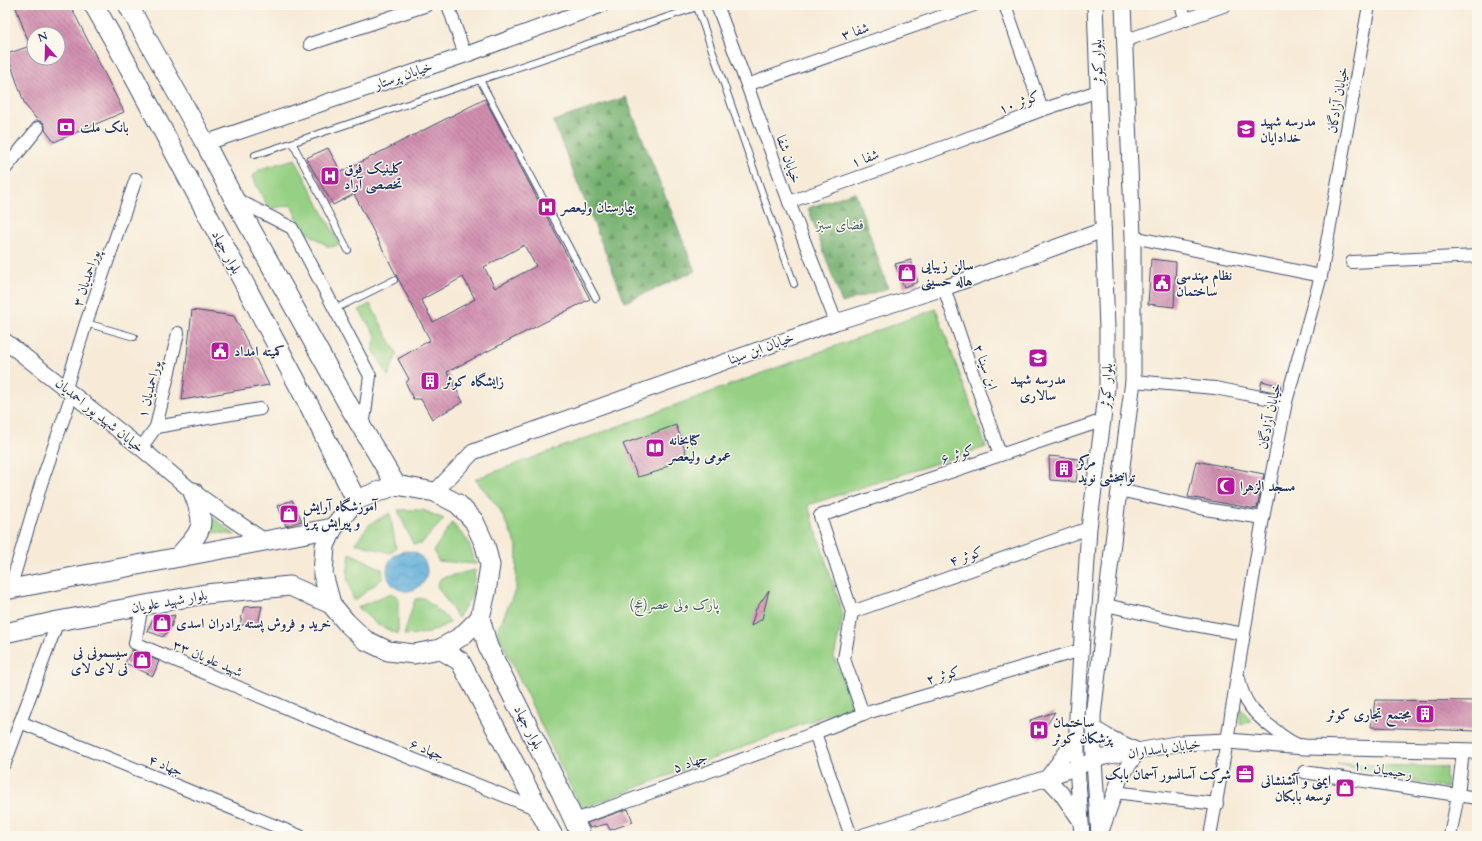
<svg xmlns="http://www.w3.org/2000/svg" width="1482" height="841" font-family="Cardo,Amiri,serif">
  <defs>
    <pattern id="forest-firs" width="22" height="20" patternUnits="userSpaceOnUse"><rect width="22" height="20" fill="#78b272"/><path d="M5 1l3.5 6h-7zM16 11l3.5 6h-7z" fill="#629161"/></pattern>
    <pattern id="water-waves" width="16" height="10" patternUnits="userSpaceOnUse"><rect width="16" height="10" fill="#60afda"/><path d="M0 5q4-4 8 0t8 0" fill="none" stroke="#4e8fb4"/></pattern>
    <pattern id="building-back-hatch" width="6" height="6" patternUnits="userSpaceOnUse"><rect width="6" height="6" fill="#d18eaf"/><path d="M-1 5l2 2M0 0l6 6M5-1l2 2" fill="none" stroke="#a97492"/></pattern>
  </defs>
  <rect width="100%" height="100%" fill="#fbf7ec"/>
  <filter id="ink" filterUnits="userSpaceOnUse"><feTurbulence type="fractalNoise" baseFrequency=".025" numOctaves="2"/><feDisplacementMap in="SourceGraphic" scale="8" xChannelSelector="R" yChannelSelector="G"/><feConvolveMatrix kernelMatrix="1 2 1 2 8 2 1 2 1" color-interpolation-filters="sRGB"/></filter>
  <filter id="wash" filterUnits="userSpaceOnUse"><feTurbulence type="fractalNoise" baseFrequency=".012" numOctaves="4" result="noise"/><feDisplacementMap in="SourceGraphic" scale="16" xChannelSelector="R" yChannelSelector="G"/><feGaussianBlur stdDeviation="0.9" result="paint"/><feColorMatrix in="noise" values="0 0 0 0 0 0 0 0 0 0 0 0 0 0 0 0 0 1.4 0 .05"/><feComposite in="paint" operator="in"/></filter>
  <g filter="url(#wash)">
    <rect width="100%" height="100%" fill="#f7ebd8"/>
    <g fill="#96d084" stroke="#588071">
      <polygon points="295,159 340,245 329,247 302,229 291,205 269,209 252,177 260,169"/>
      <polygon points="370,304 397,354 388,376 373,349 376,336 359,310"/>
      <polygon points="936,309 986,447 808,505 843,615 834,657 853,705 581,809 497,632 516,588 517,546 499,508 475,479"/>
      <polygon points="398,510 423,510 444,519 421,544 413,544"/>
      <polygon points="390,513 396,548 391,553 355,543 370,524"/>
      <polygon points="210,515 235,535 207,531"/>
      <polygon points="452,523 468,541 476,564 438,561 434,550"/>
      <polygon points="350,553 382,569 383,578 354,601 347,577"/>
      <polygon points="475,570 472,596 458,618 437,586 441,578"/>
      <polygon points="391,593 398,597 398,634 376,624 358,607"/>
      <polygon points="424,598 451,622 429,633 404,635 415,599"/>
      <polygon points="1240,707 1252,722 1240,724"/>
      <polygon points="1337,764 1446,767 1446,788"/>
    </g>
    <g fill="url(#forest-firs)" stroke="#4a7068">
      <polygon points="626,97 695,271 625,302 553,121"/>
      <polygon points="855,192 888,288 842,303 808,208"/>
    </g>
    <circle fill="url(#water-waves)" stroke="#3e6f9c" cx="407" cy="571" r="20"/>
    <g id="blocks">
      <g fill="url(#building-back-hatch)" fill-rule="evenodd">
        <path d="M15,5H70L124,112L54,142L45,130V126L43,122L38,121L25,105L7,54L30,46ZM34,34H58V58H34Z"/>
        <path d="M485,99L590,299L447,372L463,402L432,419L421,399H413L406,383L409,379L398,359L430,340L354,194L333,205L306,158L328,148L341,172ZM524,245L536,266L495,288L484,267ZM463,277L475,299L433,322L421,300Z"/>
        <polygon points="1151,259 1176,262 1174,307 1148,304"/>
        <polygon points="911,260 918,282 904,287 895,264"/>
        <polygon points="192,310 234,316 269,385 182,400"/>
        <polygon points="1262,381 1281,386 1279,393 1260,389"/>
        <polygon points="676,425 686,453 659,471 638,477 623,444"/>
        <polygon points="1049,456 1079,459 1076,482 1050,480"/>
        <polygon points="1196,461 1264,474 1257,509 1188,497"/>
        <polygon points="292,500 302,521 286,526 278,506"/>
        <polygon points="769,590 762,619 751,626 756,609"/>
        <polygon points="262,606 258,624 240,625 244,607"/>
        <polygon points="175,615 171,627 163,637 147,631 153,619"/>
        <polygon points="132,650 159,661 153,676 125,663"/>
        <polygon points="1375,700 1477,701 1477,731 1371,727"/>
        <polygon points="1055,712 1038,739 1030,720"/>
        <polygon points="628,809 633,822 610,830 607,824 590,828 587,823"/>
      </g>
    </g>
  </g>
  <g filter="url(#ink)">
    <use href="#blocks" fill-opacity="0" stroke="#3c4b70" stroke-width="1"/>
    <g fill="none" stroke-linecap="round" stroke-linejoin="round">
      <g stroke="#3c4b70" stroke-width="8">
        <g id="service">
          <polyline points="480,80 697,7 794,284"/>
          <polyline points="293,144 348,250"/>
          <polyline points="255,155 480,80 596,298"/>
          <polyline points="335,309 394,280"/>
          <polyline points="86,323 134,337"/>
        </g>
      </g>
      <g stroke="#3c4b70" stroke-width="14">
        <g id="minor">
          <polyline points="448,5 465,55"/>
          <polyline points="717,5 747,85 789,202 836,322"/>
          <polyline points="1005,5 1042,110"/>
          <polyline points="1181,5 1186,20"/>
          <polyline points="1124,41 1226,5"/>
          <polyline points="310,44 427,5"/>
          <polyline points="747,85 974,5"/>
          <polyline points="5,169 38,128"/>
          <polyline points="234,198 292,228 370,376 363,428"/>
          <polyline points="789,202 952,144 1042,110 1098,91"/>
          <polyline points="1133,237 1321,276"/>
          <polyline points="1352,262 1477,256"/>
          <polyline points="944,288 1000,455"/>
          <polyline points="1133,381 1215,388 1286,402"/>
          <polyline points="66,388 86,323 136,179"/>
          <polyline points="156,427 260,409"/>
          <polyline points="141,448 156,427 178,333"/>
          <polyline points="1119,490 1205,509 1263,518"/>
          <polyline points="10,589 41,484 72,394"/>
          <polyline points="1106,605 1184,623 1244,634"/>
          <polyline points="142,606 135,643 303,715 540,810"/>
          <polyline points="852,612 1089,528"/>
          <path d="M1239,678C1243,703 1255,715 1275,730C1282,736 1289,741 1298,745"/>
          <polyline points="863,714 844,659 852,612 820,516 1104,420"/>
          <polyline points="20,722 300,836"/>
          <polyline points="815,733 851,836"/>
          <polyline points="5,763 58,621"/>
          <polyline points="1304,772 1477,798"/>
          <polyline points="1114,792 1217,804"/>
          <polyline points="575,820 815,733 863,714 1081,650"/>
          <polyline points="1210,836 1227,741 1238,670 1263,518 1286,402 1321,276 1369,5"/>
          <polyline points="1450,836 1458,795 1463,751"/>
        </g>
      </g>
      <g stroke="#3c4b70" stroke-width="17">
        <g id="tertiary">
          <polyline points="205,143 465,55 601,5"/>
          <polyline points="5,341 141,448 193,492 264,541"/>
          <polyline points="435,492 473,452 836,322 944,288 1103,230"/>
          <polyline points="1093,728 1108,737 1138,751 1120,778 1101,831"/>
          <polyline points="1077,738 1047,778 1061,793 1080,820"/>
          <polyline points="864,836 1047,778 1104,757 1181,743 1227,741 1305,747 1477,751"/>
          <polyline points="1082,836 1077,766 1077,716 1089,528 1107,388 1107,329 1095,5"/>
          <polyline points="1099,836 1094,761 1093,716 1119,490 1133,381 1133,237 1123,5"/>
        </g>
      </g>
      <g stroke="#3c4b70" stroke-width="21">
        <g id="primary">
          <polyline points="94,5 130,69 310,407 356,500"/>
          <polyline points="128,5 205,143 233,197 349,406 396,485"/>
          <polygon points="396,485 435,492 458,504 474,521 485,545 490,565 486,592 480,618 462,636 440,649 414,654 388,651 365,640 346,622 331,604 323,574 325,546 333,528 356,500"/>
          <path d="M179,556C203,529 207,527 193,492"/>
          <polyline points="5,590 333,528"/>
          <polyline points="480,618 488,647 561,792 581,836"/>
          <polyline points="5,633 58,621 205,594 290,586 331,604"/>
          <polyline points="440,649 460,661 553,836"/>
        </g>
      </g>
      <use href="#service" stroke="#fff" stroke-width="6"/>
      <use href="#minor" stroke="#fff" stroke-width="12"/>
      <use href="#tertiary" stroke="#fff" stroke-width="15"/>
      <use href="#primary" stroke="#fff" stroke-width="19"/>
    </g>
  </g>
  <defs>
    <g id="bank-square" transform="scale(1)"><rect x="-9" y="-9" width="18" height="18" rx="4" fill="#b5179e" stroke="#fbf7ec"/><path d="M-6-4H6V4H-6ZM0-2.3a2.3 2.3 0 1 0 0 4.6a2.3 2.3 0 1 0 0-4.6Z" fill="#fff"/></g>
    <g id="school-square" transform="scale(1)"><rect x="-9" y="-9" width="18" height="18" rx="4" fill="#b5179e" stroke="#fbf7ec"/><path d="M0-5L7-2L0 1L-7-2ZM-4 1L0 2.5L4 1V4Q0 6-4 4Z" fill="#fff"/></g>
    <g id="hospital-square" transform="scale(1)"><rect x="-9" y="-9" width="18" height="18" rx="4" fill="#b5179e" stroke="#fbf7ec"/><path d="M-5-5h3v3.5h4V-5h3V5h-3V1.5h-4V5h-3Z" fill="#fff"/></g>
    <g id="shop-square" transform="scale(1)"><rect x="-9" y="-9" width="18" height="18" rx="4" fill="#b5179e" stroke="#fbf7ec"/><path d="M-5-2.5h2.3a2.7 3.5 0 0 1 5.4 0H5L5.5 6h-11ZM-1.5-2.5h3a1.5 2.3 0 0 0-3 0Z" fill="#fff"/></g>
    <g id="civic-square" transform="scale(1)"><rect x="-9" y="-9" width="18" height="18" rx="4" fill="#b5179e" stroke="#fbf7ec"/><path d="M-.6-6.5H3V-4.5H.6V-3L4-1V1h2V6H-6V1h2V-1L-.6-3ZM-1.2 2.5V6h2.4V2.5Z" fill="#fff"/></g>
    <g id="building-square" transform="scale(1)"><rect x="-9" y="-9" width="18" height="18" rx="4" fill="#b5179e" stroke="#fbf7ec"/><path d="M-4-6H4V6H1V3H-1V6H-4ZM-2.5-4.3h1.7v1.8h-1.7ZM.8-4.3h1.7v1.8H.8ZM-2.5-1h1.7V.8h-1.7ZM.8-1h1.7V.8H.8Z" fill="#fff"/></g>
    <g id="library-square" transform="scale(1)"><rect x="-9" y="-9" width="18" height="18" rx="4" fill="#b5179e" stroke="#fbf7ec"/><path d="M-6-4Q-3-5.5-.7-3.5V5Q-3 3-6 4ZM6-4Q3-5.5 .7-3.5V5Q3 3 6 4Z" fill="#fff"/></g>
    <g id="mosque-square" transform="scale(1)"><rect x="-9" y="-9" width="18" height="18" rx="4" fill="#b5179e" stroke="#fbf7ec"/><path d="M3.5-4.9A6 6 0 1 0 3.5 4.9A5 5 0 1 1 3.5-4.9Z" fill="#fff"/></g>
    <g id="office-square" transform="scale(1)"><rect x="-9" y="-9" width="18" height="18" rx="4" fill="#b5179e" stroke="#fbf7ec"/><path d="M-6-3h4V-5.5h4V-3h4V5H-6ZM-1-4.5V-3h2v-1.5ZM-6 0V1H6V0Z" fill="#fff"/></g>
  </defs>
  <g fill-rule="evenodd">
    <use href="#bank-square" x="66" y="127"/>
    <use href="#school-square" x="1246" y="129"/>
    <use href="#hospital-square" x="330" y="176"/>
    <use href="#hospital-square" x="547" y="207"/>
    <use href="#shop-square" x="907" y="273"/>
    <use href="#civic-square" x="1162" y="283"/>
    <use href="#civic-square" x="220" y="351"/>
    <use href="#school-square" x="1038" y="358"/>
    <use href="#building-square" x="430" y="381"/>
    <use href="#library-square" x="655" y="448"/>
    <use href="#building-square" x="1064" y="469"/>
    <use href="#mosque-square" x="1226" y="486"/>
    <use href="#shop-square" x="289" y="514"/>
    <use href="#shop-square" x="162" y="623"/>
    <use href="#shop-square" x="142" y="660"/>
    <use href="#building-square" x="1425" y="714"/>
    <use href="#hospital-square" x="1039" y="730"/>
    <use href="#office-square" x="1245" y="774"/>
    <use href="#shop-square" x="1345" y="788"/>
  </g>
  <g text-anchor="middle" stroke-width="3" stroke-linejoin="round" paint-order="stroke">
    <g font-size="14" fill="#1b2f5e" stroke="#fbf7ec">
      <text transform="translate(855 31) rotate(-19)" y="5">شفا ۳</text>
      <text transform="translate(1097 62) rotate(-92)" y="5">بلوار کوثر</text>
      <text transform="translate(403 75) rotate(-19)" y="5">خیابان پرستار</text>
      <text transform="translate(1337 100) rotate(-80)" y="5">خیابان آزادگان</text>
      <text transform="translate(1019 102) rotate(-20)" y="5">کوثر ۱۰</text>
      <text transform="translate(865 158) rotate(-20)" y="5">شفا ۱</text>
      <text transform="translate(789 159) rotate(71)" y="5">خیابان شفا</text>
      <text transform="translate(227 252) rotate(62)" y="5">بلوار جهاد</text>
      <text transform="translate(86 278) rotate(-71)" y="5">پوراحمدیان ۳</text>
      <text transform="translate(761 348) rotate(-20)" y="5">خیابان ابن سینا</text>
      <text transform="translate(986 367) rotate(71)" y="5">ابن سینا ۲</text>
      <text transform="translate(1106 386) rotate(-87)" y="5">بلوار کوثر</text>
      <text transform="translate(149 389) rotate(-76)" y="5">پوراحمدیان ۱</text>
      <text transform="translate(100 415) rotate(39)" y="5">خیابان شهید پور احمدیان</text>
      <text transform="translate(1269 416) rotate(-78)" y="5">خیابان آزادگان</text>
      <text transform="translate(957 454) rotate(-18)" y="5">کوثر ۶</text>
      <text transform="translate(966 556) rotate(-19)" y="5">کوثر ۴</text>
      <text transform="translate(169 601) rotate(-10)" y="5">بلوار شهید علویان</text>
      <text transform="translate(208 658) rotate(23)" y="5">شهید علویان ۳۳</text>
      <text transform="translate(943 675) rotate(-16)" y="5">کوثر ۲</text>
      <text transform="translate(529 727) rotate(63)" y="5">بلوار جهاد</text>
      <text transform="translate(1164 748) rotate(-8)" y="5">خیابان پاسداران</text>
      <text transform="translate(427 749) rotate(22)" y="5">جهاد ۶</text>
      <text transform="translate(690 762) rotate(-20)" y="5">جهاد ۵</text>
      <text transform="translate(166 765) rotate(22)" y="5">جهاد ۴</text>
      <text transform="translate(1383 769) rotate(9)" y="5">رحیمیان ۱۰</text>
    </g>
    <g font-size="14" font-weight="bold" fill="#1b2f5e" stroke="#fbf7ec" text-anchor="start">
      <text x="1260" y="126">مدرسه شهید<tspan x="1260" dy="16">خدادایان</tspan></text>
      <text x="80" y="132">بانک ملت</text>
      <text x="344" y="173">کلینیک فوق<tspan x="344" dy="16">تخصصی آراد</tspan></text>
      <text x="561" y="212">بیمارستان ولیعصر</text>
      <text x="921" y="270">سالن زیبایی<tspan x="921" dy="16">هاله حسینی</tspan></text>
      <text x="1176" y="280">نظام مهندسی<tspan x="1176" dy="16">ساختمان</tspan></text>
      <text x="234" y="356">کمیته امداد</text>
      <text x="1038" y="384" text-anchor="middle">مدرسه شهید<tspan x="1038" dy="16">سالاری</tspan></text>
      <text x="444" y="386">زایشگاه کوثر</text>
      <text x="669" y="445">کتابخانه<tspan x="669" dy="16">عمومی ولیعصر</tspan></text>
      <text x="1078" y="466">مرکز<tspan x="1078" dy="16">توانبخشی نوید</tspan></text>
      <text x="1240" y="491">مسجد الزهرا</text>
      <text x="303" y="511">آموزشگاه آرایش<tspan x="303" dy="16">و پیرایش پریا</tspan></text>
      <text x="176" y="628">خرید و فروش پسته برادران اسدی</text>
      <text x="128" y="657" text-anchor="end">سیسمونی نی<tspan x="128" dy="16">نی لای لای</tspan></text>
      <text x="1411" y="719" text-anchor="end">مجتمع تجاری کوثر</text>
      <text x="1053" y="727">ساختمان<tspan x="1053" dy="16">پزشکان کوثر</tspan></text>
      <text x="1231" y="779" text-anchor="end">شرکت آسانسور آسمان بابک</text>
      <text x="1331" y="785" text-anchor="end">ایمنی و آتشنشانی<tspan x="1331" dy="16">توسعه بابکان</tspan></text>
    </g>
    <g font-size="14" fill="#3a5768" stroke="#fbf7ec">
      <text x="840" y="229">فضای سبز</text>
      <text x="674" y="609">پارک ولی عصر(عج)</text>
    </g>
  </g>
  <rect width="1482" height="841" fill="none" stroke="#fbf7ec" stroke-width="20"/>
  <g transform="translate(46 46) rotate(340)"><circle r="19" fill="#fbf7ec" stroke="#a1a7b3"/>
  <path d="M0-3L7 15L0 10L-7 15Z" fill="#b5179e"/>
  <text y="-6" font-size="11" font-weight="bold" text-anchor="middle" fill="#1b2f5e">N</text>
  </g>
</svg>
